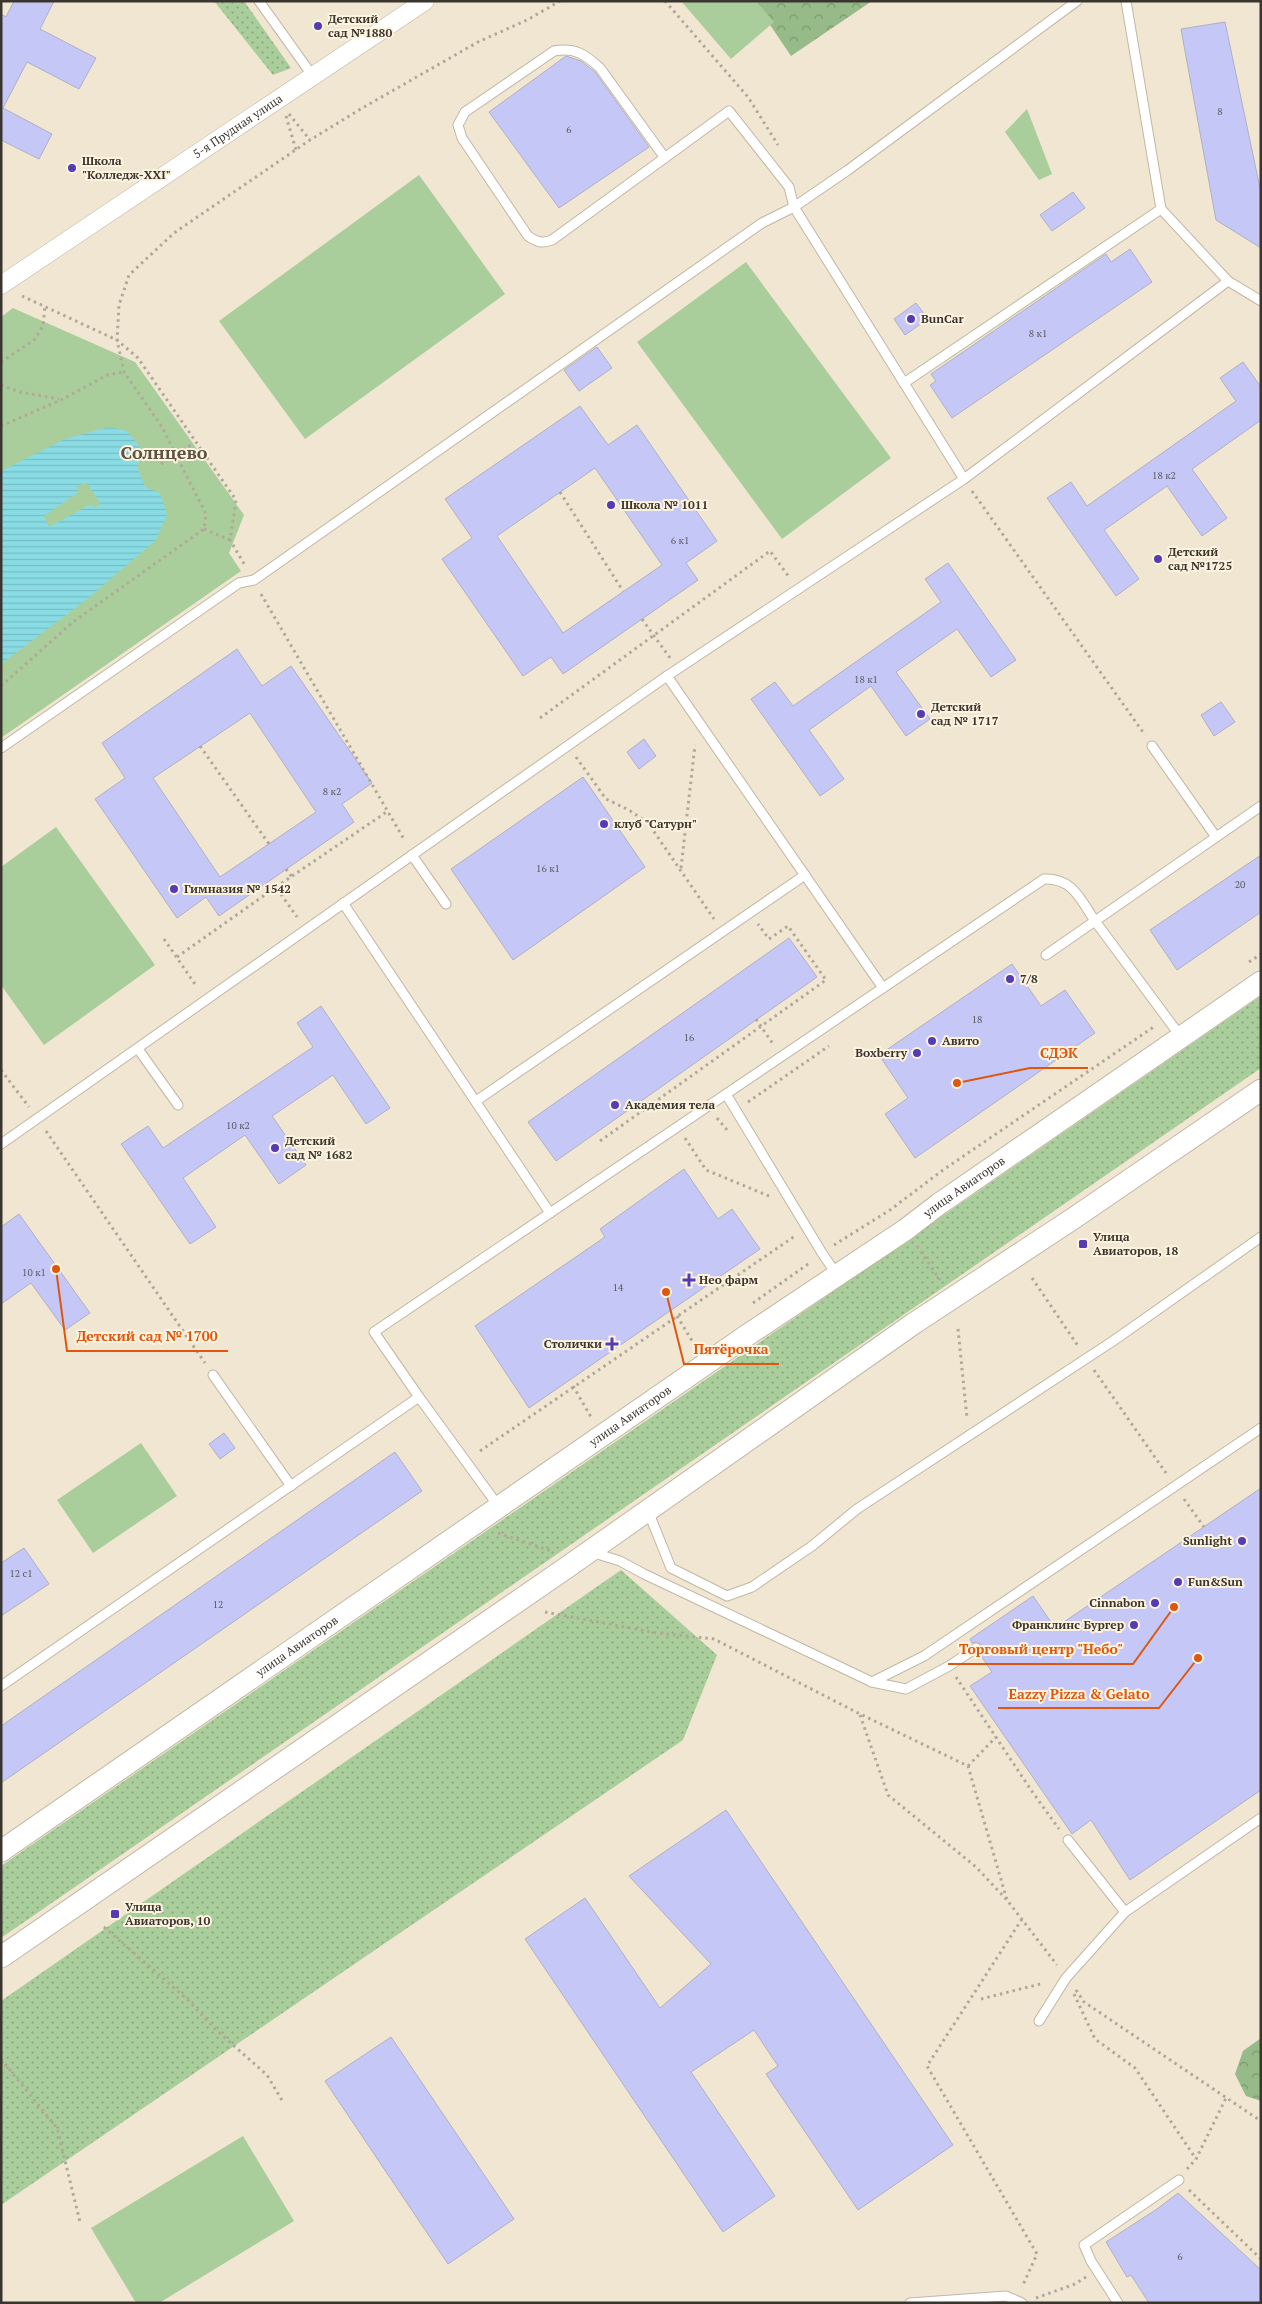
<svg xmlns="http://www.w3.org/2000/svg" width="1262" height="2304" font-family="'PT Serif',serif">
  <defs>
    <pattern id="grass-dots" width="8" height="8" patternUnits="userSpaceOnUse" patternTransform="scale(1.25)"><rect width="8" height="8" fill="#a9cd9b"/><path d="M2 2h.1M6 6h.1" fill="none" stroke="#8ba77f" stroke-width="1.8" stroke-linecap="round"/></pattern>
    <pattern id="forest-crowns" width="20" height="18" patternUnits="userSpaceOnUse" patternTransform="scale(1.25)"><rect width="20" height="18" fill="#96bb88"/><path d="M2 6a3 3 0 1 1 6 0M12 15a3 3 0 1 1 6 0" fill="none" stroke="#7b9970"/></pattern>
    <pattern id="water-rules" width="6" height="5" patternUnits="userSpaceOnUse" patternTransform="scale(1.25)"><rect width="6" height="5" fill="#89dce4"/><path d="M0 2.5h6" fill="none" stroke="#77bdc4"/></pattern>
  </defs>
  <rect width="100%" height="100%" fill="#f1e6d2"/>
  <g fill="url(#grass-dots)">
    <polygon points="214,1 244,1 291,68 273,75"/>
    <polygon points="1261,996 1261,1068 1,1938 1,1866"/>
    <polygon points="621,1570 717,1655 683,1740 1,2205 1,2001"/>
  </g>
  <g fill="url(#forest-crowns)">
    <polygon points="754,1 872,1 791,56"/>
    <polygon points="1261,2038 1261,2101 1246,2096 1235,2074 1243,2051"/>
  </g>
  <g fill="#a9cd9b">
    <polygon points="681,1 756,1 774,22 731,59"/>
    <polygon points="1027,109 1052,174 1039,180 1005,132"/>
    <polygon points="419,175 505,294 305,439 219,321"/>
    <polygon points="746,262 891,458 782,539 637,342"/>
    <polygon points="13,308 135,362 244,515 229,553 241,571 1,738 1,317"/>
    <polygon points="56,827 155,965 44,1045 1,985 1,867"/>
    <polygon points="141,1443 177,1496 93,1553 57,1500"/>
    <polygon points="243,2136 294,2221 159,2303 136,2303 91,2228"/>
  </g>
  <path fill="url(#water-rules)" fill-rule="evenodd" d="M109,427L127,431L144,452L137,466L145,487L160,493L167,515L156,540L86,600L1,664V471L65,439ZM86,482L101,504L94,508L91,504L49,527L44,516L79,492L76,487Z"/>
  <g fill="#c5c8f7" stroke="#aeb0c4" fill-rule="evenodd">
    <polygon points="14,1 54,1 40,29 96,58 79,89 27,62 3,108 52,134 39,159 1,140 1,14 6,17"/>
    <polygon points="1225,22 1261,193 1261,248 1216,220 1181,29"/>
    <polygon points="566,56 581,61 595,72 649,147 559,208 489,112"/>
    <polygon points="1073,192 1085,208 1052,231 1040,215"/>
    <polygon points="1130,249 1152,282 952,418 930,385 936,381 931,374 1106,254 1111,262"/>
    <polygon points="916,303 928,319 905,335 894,319"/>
    <polygon points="597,347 612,368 579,391 564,370"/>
    <polygon points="1243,362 1261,387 1261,420 1192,469 1227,518 1202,536 1167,486 1104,530 1139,579 1116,596 1047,498 1071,482 1087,506 1236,401 1220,378"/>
    <path d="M580,406L608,445L637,425L717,541L686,563L698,580L563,674L551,657L523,676L442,559L472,538L445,499ZM595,468L662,565L563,633L497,536Z"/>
    <polygon points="948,563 1016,660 991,677 957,629 896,672 930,719 906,736 871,686 809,730 844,779 820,796 751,699 775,682 793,706 941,602 925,579"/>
    <path d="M237,649L262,686L291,666L372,783L342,804L354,822L219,916L206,897L177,918L95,799L125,778L102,743ZM250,713L316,812L220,877L153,778Z"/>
    <polygon points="1221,702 1235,722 1214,736 1201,715"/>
    <polygon points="644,739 656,756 639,769 627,752"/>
    <polygon points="583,777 645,867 513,960 451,869"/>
    <polygon points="1261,855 1261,912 1177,970 1150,930"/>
    <polygon points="789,938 817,977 556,1161 528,1122"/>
    <polygon points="1012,964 1041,1006 1065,990 1095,1033 915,1158 885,1114 908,1098 879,1055"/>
    <polygon points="321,1006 390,1108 366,1124 333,1075 272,1116 306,1165 279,1184 245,1135 183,1178 216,1227 190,1244 121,1144 148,1126 163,1148 313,1047 297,1023"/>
    <polygon points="684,1169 718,1219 732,1209 760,1249 529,1408 475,1326 605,1237 600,1229"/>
    <polygon points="19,1214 90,1313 65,1330 31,1283 1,1304 1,1227"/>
    <polygon points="224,1433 235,1448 220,1459 209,1444"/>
    <polygon points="395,1452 422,1491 1,1783 1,1726"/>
    <polygon points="1261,1488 1261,1790 1130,1880 1091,1820 1072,1834 970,1686 992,1672 979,1653 982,1648 981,1644 976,1642 972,1643 970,1639 1033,1596 1055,1628"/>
    <polygon points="24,1548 49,1584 1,1616 1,1563"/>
    <polygon points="726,1810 953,2145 858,2210 766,2074 778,2066 754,2030 691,2072 775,2196 723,2232 525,1939 585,1898 660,2008 711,1964 629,1876"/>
    <polygon points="391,2037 514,2219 448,2264 325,2081"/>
    <polygon points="1178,2193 1261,2270 1261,2303 1149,2303 1131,2275 1127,2277 1106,2242 1157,2209"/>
  </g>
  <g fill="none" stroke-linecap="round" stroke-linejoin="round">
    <g stroke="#c1b7a4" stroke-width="11">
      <g id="service">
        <polyline points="259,1 312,75"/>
        <polyline points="1126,1 1161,209 1228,281 1261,301"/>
        <path d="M665,158L600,68C585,54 574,47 554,51L465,112L458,125L462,138L528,236C537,242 542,244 552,240L729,111L789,187L794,207L904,383"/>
        <polyline points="964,479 904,383 1161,209"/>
        <polyline points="667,676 883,988"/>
        <polyline points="1152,746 1216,837"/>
        <polyline points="1,748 239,583 254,580 762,223 794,207 848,170 1077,1"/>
        <polyline points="412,855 446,904"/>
        <polyline points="343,903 550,1213"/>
        <polyline points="1181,1037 1095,921 1261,806"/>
        <polyline points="138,1049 178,1105"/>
        <polyline points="726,1094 822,1253 837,1275"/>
        <polyline points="476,1101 805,875"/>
        <polyline points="1,1144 667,676 964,479 1228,281"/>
        <polyline points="213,1375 291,1486"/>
        <path d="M499,1507L419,1397L374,1332L1044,879C1073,878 1080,899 1095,921L1046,955"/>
        <polyline points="648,1511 671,1568 727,1596 752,1587 812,1546 857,1509 1113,1341 1261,1237"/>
        <polyline points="591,1552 620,1561 644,1574 872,1682 906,1689 949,1666 976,1648"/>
        <polyline points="872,1682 924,1656 1261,1428"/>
        <polyline points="1,1686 419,1397"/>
        <polyline points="1068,1840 1125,1912 1261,1818"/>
        <polyline points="1039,2021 1066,1978 1125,1912"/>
        <polyline points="910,2303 1006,2296 1022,2303"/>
        <polyline points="1118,2303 1091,2261 1084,2245 1179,2180"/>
      </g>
    </g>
    <g stroke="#c1b7a4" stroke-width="19">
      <g id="minor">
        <path id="s1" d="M1,285L425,1"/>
      </g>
    </g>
    <g stroke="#c1b7a4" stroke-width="23">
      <g id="tertiary">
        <path id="s2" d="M1,1851L749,1334L905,1230L939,1204L1261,982"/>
        <polyline points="1,1957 566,1568 913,1324 1074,1218 1261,1090"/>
      </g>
    </g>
    <g stroke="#b1a898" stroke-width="3" stroke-dasharray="2.5 4" stroke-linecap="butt">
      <polyline points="665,1 748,97 778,145"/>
      <polyline points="289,114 310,140"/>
      <polyline points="286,116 296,150"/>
      <polyline points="22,296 117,340 138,358 236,500 230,540 246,567"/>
      <polyline points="1,362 34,340 43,326 45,306"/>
      <polyline points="1,385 20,392 59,399"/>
      <polyline points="1,426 61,400 107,375 124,372"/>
      <polyline points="161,464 194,443"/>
      <polyline points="972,491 1145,735"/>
      <polyline points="560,492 623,591"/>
      <polyline points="204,529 230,540"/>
      <polyline points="261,594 405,841"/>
      <polyline points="642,619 670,658"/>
      <polyline points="1,686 73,622 204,529 206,514 176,455 162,427 124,372 117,340 119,305 129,275 174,233 310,140 364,107 478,42 527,20 560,1"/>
      <polyline points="540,718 770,551 789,577"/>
      <polyline points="200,746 269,844"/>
      <polyline points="576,757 606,799 629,810 648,823 714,919"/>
      <polyline points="681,868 695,745"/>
      <polyline points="286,869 292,877"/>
      <polyline points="276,887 388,811"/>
      <polyline points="164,939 197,987"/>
      <polyline points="177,957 276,887 297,917"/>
      <polyline points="1249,962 1261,954"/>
      <polyline points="756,1019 773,1044"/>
      <polyline points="1,1070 29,1107"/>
      <polyline points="748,1102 829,1046"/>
      <polyline points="717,1118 727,1130"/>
      <polyline points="46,1131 205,1363"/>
      <polyline points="685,1138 706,1170 769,1196"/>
      <polyline points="600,1141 826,980 788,926 769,939 758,924"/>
      <polyline points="834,1245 890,1210 943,1170 1155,1026"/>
      <polyline points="917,1246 940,1280"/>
      <polyline points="1032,1278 1078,1346"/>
      <polyline points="753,1303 811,1262"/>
      <polyline points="677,1316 694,1344"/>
      <polyline points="958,1329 967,1418"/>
      <polyline points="1094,1370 1166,1473"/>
      <polyline points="573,1386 591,1417"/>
      <polyline points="480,1451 795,1236"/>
      <polyline points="1184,1499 1204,1527"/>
      <polyline points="498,1533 551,1551"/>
      <polyline points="545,1612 657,1633 714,1639 860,1714 968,1766 1007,1900 1057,1965"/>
      <polyline points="956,1677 1031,1790 1059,1829"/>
      <polyline points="860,1715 888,1795 976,1867 1007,1900"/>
      <polyline points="968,1766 996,1737"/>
      <polyline points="1022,1919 927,2066 1037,2254 1022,2287"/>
      <polyline points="104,1927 188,2000 215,2029 267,2075 283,2102"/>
      <polyline points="1076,1990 1084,2002 1261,2121"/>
      <polyline points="1074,1994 1095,2039 1135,2068 1196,2159"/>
      <polyline points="981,1999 1044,1983"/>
      <polyline points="1,2059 57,2128 80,2222"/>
      <polyline points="1187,2169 1196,2159 1226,2098"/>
      <polyline points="1189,2190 1261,2259"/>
      <polyline points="1036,2298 1075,2284 1086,2277"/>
    </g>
    <use href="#service" stroke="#fff" stroke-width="9"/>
    <use href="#minor" stroke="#fff" stroke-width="18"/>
    <use href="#tertiary" stroke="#fff" stroke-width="21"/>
  </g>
  <g fill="#533cb4" stroke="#fef3df" stroke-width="2">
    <circle cx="318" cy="26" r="5"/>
    <circle cx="72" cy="168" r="5"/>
    <circle cx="911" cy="319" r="5"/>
    <circle cx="611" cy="505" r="5"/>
    <circle cx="1158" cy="559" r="5"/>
    <circle cx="921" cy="714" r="5"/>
    <circle cx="604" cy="824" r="5"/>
    <circle cx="174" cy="889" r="5"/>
    <circle cx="1010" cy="979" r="5"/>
    <circle cx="932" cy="1041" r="5"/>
    <circle cx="917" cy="1053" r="5"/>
    <circle cx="615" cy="1105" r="5"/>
    <circle cx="275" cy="1148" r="5"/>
    <rect x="1078" y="1239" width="10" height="10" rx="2.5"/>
    <path d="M686.5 1272.5h5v5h5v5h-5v5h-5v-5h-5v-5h5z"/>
    <path d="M609.5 1336.5h5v5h5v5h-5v5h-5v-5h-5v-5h5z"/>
    <circle cx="1242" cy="1541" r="5"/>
    <circle cx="1178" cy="1582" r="5"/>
    <circle cx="1155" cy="1603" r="5"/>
    <circle cx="1134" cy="1625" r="5"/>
    <rect x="110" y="1909" width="10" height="10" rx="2.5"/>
  </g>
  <g text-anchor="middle" stroke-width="4" stroke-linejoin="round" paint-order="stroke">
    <g font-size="10" fill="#5d5a60">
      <text x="1220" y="115">8</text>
      <text x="569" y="133">6</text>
      <text x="1038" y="337">8 к1</text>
      <text x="1164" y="479">18 к2</text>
      <text x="680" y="544">6 к1</text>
      <text x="866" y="683">18 к1</text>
      <text x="332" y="795">8 к2</text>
      <text x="548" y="872">16 к1</text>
      <text x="1240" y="888">20</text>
      <text x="977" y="1023">18</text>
      <text x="689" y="1041">16</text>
      <text x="238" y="1129">10 к2</text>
      <text x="34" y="1276">10 к1</text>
      <text x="618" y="1291">14</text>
      <text x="21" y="1577">12 с1</text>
      <text x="218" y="1608">12</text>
      <text x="1180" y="2260">6</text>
    </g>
    <g font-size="12" font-weight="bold" fill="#3a352e" stroke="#fef3df" text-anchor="start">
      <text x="328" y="23">Детский<tspan x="328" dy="14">сад №1880</tspan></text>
      <text x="82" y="165">Школа<tspan x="82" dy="14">"Колледж-XXI"</tspan></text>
      <text x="921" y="323">BunCar</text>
      <text x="621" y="509">Школа № 1011</text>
      <text x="1168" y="556">Детский<tspan x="1168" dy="14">сад №1725</tspan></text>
      <text x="931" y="711">Детский<tspan x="931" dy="14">сад № 1717</tspan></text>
      <text x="614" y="828">клуб "Сатурн"</text>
      <text x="184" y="893">Гимназия № 1542</text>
      <text x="1020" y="983">7/8</text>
      <text x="942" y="1045">Авито</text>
      <text x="907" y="1057" text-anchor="end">Boxberry</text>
      <text x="625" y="1109">Академия тела</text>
      <text x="285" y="1145">Детский<tspan x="285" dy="14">сад № 1682</tspan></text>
      <text x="1093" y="1241">Улица<tspan x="1093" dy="14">Авиаторов, 18</tspan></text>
      <text x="699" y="1284">Нео фарм</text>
      <text x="602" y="1348" text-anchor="end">Столички</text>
      <text x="1232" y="1545" text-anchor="end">Sunlight</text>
      <text x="1188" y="1586">Fun&amp;Sun</text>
      <text x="1145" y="1607" text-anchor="end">Cinnabon</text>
      <text x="1124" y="1629" text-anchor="end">Франклинс Бургер</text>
      <text x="125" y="1911">Улица<tspan x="125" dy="14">Авиаторов, 10</tspan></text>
    </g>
    <g font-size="12" fill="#3a352e" stroke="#fef3df">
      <text dy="4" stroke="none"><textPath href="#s1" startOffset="285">5-я Прудная улица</textPath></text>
      <text dy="4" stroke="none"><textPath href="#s2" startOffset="1170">улица Авиаторов</textPath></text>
      <text dy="4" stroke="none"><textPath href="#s2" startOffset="765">улица Авиаторов</textPath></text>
      <text dy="4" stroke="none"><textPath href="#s2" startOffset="360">улица Авиаторов</textPath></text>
    </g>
    <g font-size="18" font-weight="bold" fill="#5c5343" stroke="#fef3df">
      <text x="164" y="459">Солнцево</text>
    </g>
  </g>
  <path fill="none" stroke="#df570e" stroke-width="2" d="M957 1083L1030 1068H1088M56 1269L67 1351H228M666 1292L684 1364H779M1174 1607L1133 1664H948M1198 1658L1159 1708H998"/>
  <g fill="#df570e" stroke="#fef3df" stroke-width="2">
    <circle cx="957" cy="1083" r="5"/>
    <circle cx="56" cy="1269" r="5"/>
    <circle cx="666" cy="1292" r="5"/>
    <circle cx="1174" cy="1607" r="5"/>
    <circle cx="1198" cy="1658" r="5"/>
  </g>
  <g font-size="14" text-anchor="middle" font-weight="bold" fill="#df570e" stroke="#fef3df" stroke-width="4" stroke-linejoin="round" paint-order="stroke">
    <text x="1059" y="1058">СДЭК</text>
    <text x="147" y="1341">Детский сад № 1700</text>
    <text x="731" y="1354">Пятёрочка</text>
    <text x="1041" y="1654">Торговый центр "Небо"</text>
    <text x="1079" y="1699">Eazzy Pizza &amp; Gelato</text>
  </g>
  <rect width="1262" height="2304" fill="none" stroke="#3a352e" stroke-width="5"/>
</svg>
